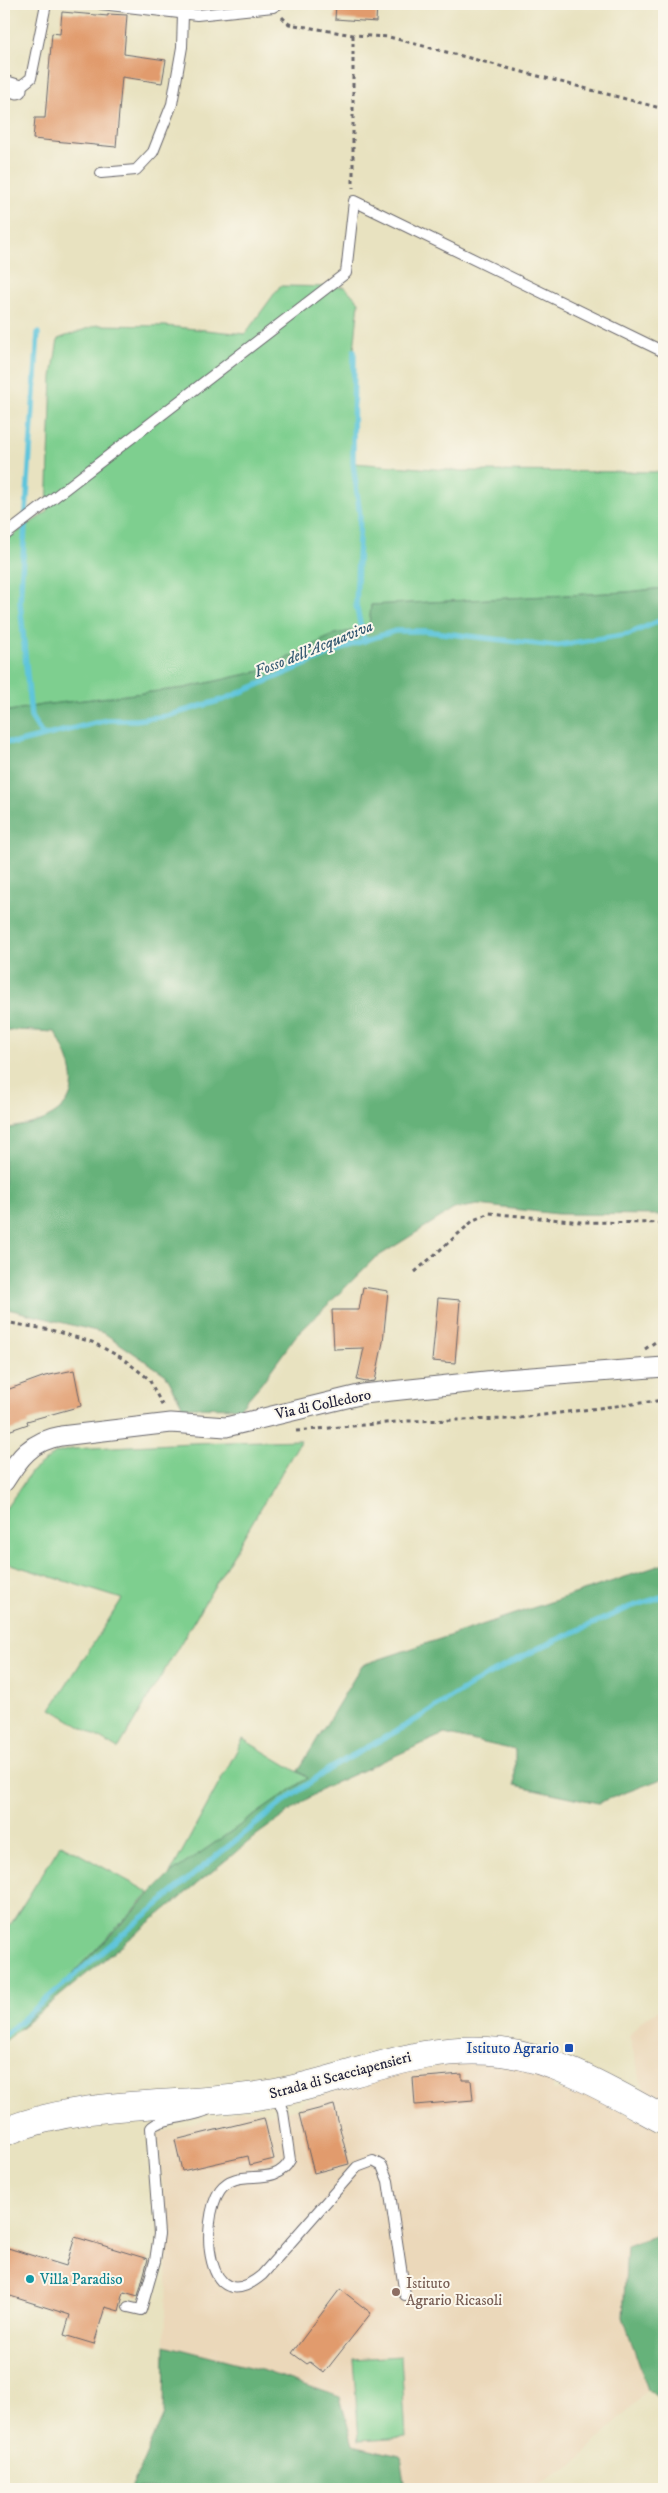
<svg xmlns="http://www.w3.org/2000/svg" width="668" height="2493" font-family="'IM FELL DW Pica',serif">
  <rect width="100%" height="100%" fill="#fbf7ec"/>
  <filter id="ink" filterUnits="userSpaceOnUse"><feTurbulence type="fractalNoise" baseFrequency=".02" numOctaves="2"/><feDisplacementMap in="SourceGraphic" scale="10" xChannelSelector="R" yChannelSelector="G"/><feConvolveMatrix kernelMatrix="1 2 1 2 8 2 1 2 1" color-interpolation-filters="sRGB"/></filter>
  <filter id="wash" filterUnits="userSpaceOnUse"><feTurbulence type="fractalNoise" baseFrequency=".0096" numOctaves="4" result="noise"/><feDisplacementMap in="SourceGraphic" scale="20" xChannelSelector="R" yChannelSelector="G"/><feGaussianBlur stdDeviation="1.12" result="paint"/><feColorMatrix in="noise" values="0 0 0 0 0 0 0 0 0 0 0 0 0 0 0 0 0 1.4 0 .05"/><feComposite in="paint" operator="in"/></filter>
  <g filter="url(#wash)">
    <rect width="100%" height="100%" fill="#e8e2c0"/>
    <g fill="#ebd8ba">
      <polygon points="664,2006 664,2106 650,2099 643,2088 629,2036 640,2022"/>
      <polygon points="471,2061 554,2072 553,2090 578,2089 664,2132 664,2233 627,2246 623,2317 648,2390 573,2465 529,2489 405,2489 400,2456 353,2445 265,2371 165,2345 168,2247 158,2133 242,2111 263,2111 268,2115 299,2108 304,2101 397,2072"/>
    </g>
    <g fill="#7ecf8f" stroke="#507865">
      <polygon points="280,286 345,287 359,302 354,351 353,463 461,471 664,472 664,588 627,592 371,605 369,628 335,634 261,671 185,688 42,705 4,712 4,541 47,512 52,377 58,339 97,325 166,326 245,334"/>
      <polygon points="301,1440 118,1749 51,1709 122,1599 4,1562 4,1511 32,1471 56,1453 72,1449 191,1443"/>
      <polygon points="243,1739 308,1778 170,1874"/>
      <polygon points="61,1844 150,1893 18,2030 4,2041 4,1935"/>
      <polygon points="401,2356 406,2437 359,2440 353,2359"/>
    </g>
    <g fill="#66b27a" stroke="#446a5a">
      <path d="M664,588V1215L557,1214L478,1205L454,1209L374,1259L295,1337L261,1384L240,1408L183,1407L166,1375L104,1333L4,1308V1129C18,1126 36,1125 49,1117C87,1097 71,1061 55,1032L16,1030L4,1032V712L42,705L185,688L261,671L335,634L369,628L371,605L627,592Z"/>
      <polygon points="664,1564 664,1778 598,1803 515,1785 515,1750 444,1734 323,1788 258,1834 18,2030 170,1874 308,1778 298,1771 362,1665"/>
      <polygon points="664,2233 664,2402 648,2390 623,2317 627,2246"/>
      <polygon points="165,2345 265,2371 340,2397 353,2445 400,2456 405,2489 131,2489 164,2414"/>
    </g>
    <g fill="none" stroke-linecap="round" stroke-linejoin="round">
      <g stroke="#5ec5db" stroke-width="5.5">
        <polyline points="38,333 20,601 31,717 43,736"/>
        <polyline points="354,351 353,463 360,515 356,605 364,641"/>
        <polyline points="4,741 16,743 107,720 136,720 167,716 225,699 351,645 395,631 425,631 554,646 629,634 664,619"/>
        <polyline points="4,2035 193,1875 283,1802 329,1769 409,1724 484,1677 539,1648 630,1607 664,1596"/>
      </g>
    </g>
    <g id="blocks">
      <g fill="#e19b6d">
        <polygon points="336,4 377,4 376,22 335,19"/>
        <polygon points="62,12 108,16 108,14 127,15 124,54 166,60 162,83 122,77 116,147 33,139 35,118 45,118 52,33 60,34"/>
        <polygon points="363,1287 388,1291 383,1342 375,1381 366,1382 357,1380 364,1348 334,1349 332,1310 359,1310"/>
        <polygon points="438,1298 460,1300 455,1363 432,1361"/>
        <polygon points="74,1370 81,1406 27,1421 28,1424 8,1431 4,1417 4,1391 45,1376"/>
        <polygon points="462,2074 462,2080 471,2080 473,2100 415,2105 413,2078"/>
        <polygon points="334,2105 349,2164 314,2173 299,2114"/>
        <polygon points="264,2118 274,2159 250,2165 248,2156 182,2171 175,2140"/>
        <polygon points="75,2237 148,2259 138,2296 124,2292 119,2311 105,2307 94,2344 64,2335 70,2315 4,2294 4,2260 8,2248 66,2266"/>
        <polygon points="340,2289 371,2313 324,2373 310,2362 307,2364 292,2353"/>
      </g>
    </g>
  </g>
  <g filter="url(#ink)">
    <use href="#blocks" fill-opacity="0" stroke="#67656a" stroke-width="1"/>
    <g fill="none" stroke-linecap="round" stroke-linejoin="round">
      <g stroke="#67656a" stroke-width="12">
        <g id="lane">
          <polyline points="101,4 197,15 273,7 278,4"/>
          <polyline points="17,89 31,78 46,4"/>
          <polyline points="101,173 136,170 153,152 172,104 182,47 183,14"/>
          <polyline points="4,536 346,273 354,201 664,352"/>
          <path d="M276,2094L283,2112L290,2160C274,2190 238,2165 220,2190C199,2222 206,2322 262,2275L357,2167L373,2161L382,2166L388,2181L405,2295"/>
          <path d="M128,2307L141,2310L155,2261L159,2234L151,2128C159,2117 195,2118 209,2109"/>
        </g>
      </g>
      <g stroke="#67656a" stroke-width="21">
        <g id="street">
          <polyline points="4,85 17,89"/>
          <path d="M4,1482C19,1458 31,1441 61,1436L171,1423L226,1427L363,1394L505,1379L664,1367"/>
        </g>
      </g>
      <g stroke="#67656a" stroke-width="29">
        <path id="secondary" d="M4,2132C89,2097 180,2109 269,2094C349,2081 418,2042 501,2052C561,2060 612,2092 664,2120"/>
      </g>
      <g stroke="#67656a" stroke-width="3" stroke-dasharray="4 4" stroke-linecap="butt">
        <polyline points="282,17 289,24 353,35 389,37 664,109"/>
        <polyline points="353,35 353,188"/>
        <polyline points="415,1272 474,1220 489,1213 581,1222 664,1223"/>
        <polyline points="4,1322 51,1330 92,1342 122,1358 149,1379 163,1407"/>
        <polyline points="645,1349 664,1336"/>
        <polyline points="296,1431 408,1421 511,1419 664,1400"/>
      </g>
      <use href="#lane" stroke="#fff" stroke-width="10"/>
      <use href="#street" stroke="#fff" stroke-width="19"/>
      <use href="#secondary" stroke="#fff" stroke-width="28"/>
    </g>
  </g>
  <rect fill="#1a4fb4" stroke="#fbf7ec" stroke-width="2" x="564" y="2043" width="10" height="10" rx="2.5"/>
  <circle fill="#0f9aa8" stroke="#fbf7ec" stroke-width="2" cx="30" cy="2279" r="5"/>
  <circle fill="#8d6e63" stroke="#fbf7ec" stroke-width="2" cx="396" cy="2292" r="5"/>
  <g text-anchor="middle" stroke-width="4" stroke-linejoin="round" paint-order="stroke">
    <g font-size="15" fill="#22223b" stroke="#fbf7ec">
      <text transform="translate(323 1404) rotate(-12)" y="5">Via di Colledoro</text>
      <text transform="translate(340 2075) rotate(-15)" y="5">Strada di Scacciapensieri</text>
    </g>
    <g font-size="15" fill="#164399" stroke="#fbf7ec" text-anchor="end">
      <text x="559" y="2053">Istituto Agrario</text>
    </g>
    <g font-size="15" fill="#0d838f" stroke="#fbf7ec" text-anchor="start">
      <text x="40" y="2284">Villa Paradiso</text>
    </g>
    <g font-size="15" fill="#785e54" stroke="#fbf7ec" text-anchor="start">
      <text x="406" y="2288">Istituto<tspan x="406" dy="17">Agrario Ricasoli</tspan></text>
    </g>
    <g font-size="16" font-style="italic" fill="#375b73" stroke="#fbf7ec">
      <text transform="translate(313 648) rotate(-22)" y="6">Fosso dell'Acquaviva</text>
    </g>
  </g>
  <rect width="668" height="2493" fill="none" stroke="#fbf7ec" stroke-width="20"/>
</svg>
